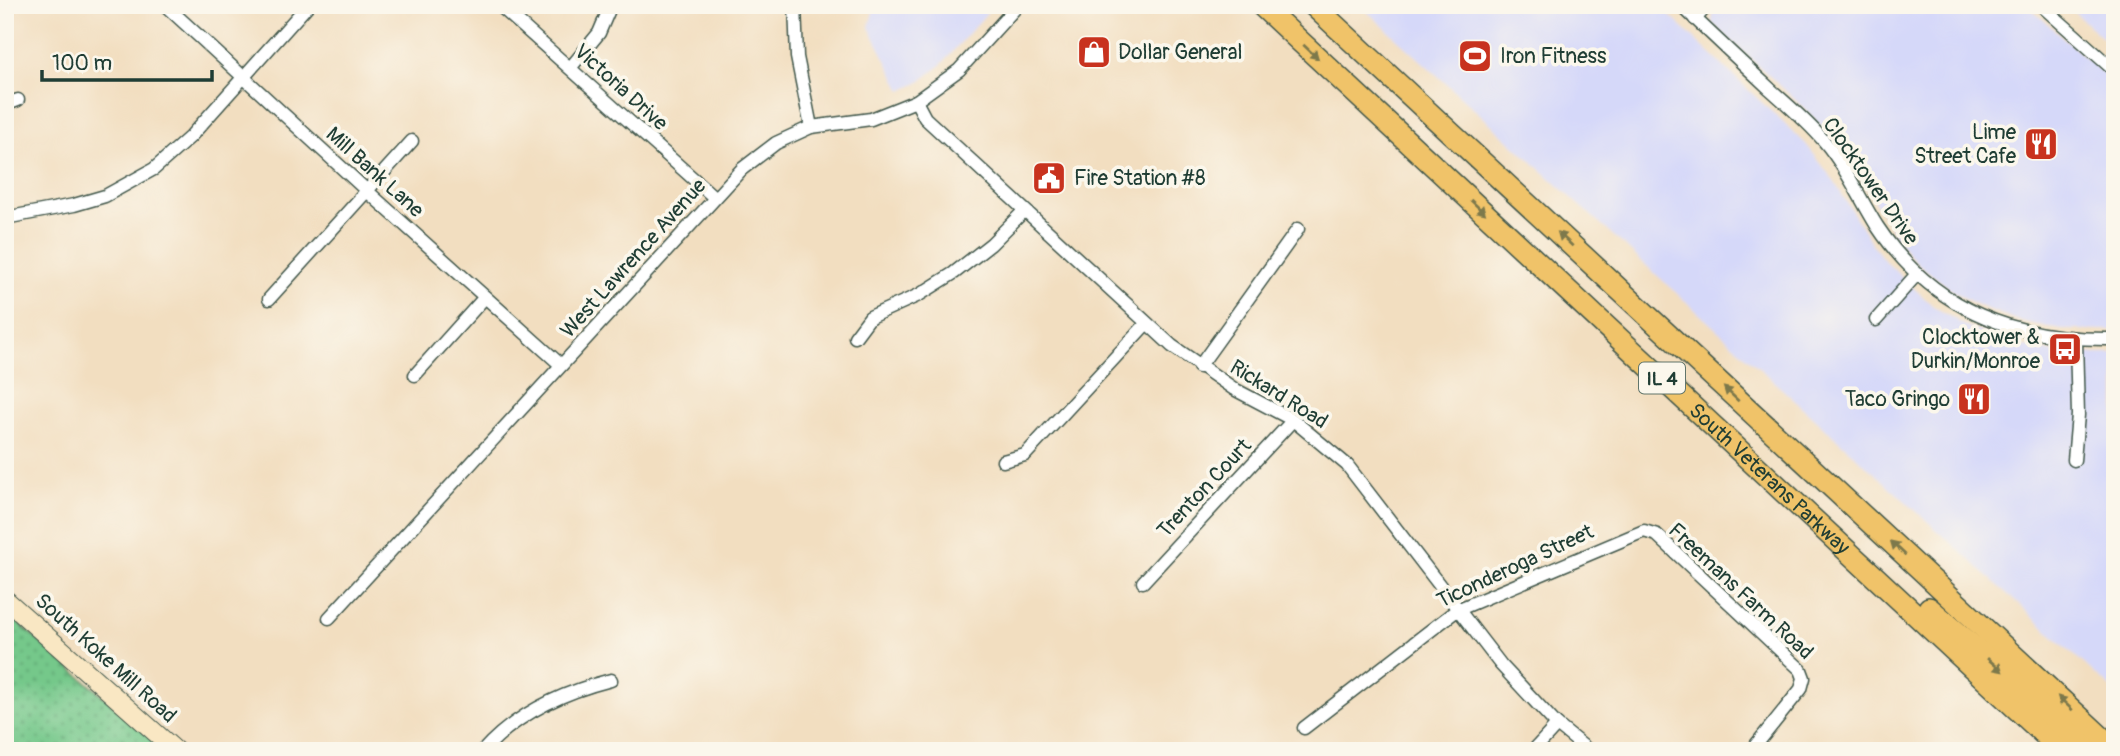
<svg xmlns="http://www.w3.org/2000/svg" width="2120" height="756" font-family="Pangolin,sans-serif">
  <defs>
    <pattern id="park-dots" width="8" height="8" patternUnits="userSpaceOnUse" patternTransform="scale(1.75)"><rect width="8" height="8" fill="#75c88a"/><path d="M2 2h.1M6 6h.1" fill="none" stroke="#5fa472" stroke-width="1.8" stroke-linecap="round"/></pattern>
  </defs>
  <rect width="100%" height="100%" fill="#fbf7ec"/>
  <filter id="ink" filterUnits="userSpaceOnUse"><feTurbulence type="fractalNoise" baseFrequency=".0143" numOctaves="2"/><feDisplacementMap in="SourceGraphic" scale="14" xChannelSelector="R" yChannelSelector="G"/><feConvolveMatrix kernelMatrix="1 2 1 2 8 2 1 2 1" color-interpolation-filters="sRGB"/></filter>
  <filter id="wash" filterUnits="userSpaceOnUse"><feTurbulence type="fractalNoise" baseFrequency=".00686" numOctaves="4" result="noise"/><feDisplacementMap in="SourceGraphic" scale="28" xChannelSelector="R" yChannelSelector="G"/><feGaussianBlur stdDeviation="1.57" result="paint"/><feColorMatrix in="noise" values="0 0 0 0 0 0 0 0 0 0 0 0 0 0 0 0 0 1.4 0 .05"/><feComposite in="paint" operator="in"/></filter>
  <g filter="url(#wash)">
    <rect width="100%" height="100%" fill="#f2dec0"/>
    <g fill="#d5d8f9">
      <polygon points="875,5 994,5 940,66 918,83 902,91 869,27"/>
      <polygon points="1360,5 1655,5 1665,11 1806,144 1832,178 1872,244 1885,261 1933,306 1964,325 2009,344 2064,354 2115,354 2115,692"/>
      <polygon points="1721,5 2027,5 2115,84 2115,330 2061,330 2016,320 1979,306 1956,293 1918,264 1901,245 1850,161 1832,137 1803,107 1712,23 1713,14"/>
      <polygon points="2066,5 2115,5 2115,49"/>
    </g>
    <polygon fill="url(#park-dots)" stroke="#4a825f" stroke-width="2" points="5,612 167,751 5,751"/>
  </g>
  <g filter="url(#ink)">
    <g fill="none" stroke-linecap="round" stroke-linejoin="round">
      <g stroke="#3f5549" stroke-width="15">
        <g id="street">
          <polyline points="165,5 367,191 561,365"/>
          <polyline points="499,5 715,198"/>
          <polyline points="795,5 797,57 811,127"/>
          <path d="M1681,5C1710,33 1740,61 1770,89C1788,105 1808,122 1824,141C1846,167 1859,197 1877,226C1933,311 2017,341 2115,339"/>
          <polyline points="2041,5 2115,71"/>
          <polyline points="1695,19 1708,5"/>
          <polyline points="571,67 599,33 611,5"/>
          <polyline points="916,101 925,118 1172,346 1234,389 1293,420 1347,465 1501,665 1557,725 1589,751"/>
          <polyline points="5,105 18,100"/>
          <polyline points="5,218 74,205 105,196 154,169 190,137 308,5"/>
          <polyline points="269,299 412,141"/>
          <polyline points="1876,320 1917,274"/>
          <polyline points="855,337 870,317 919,295 954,273 991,244 1024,211"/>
          <polyline points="1199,367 1298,229"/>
          <polyline points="415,375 485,297"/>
          <polyline points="2074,460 2078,415 2076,340"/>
          <polyline points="1003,461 1025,455 1146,324"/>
          <polyline points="1143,582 1293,420"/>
          <polyline points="329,618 742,169 776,143 811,127 871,119 916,101 959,70 1018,5"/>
          <polyline points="1304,728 1457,610 1644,531 1657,535 1801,670 1804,678 1801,689 1751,751"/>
          <path d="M483,751C516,714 564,692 611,680"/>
          <polyline points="1533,751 1557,725"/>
        </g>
      </g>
      <g stroke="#3f5549" stroke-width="20">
        <polyline id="secondary" points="5,599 176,751"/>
      </g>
      <g stroke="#3f5549" stroke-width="24">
        <g id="highway">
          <path id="s1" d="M1261,5L2062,751"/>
          <polyline points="1313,5 2115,750"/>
          <polyline points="1929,608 2017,684 2089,751"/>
        </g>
      </g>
      <use href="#street" stroke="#fff" stroke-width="12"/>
      <use href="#secondary" stroke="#f9e7c3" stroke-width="18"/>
      <use href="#highway" stroke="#f0c369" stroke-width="21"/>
    </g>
    <defs><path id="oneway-solid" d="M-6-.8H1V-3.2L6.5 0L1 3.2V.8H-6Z" transform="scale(1.75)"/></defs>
    <g fill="#7d794c">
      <use href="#oneway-solid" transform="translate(1311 52) rotate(43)"/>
      <use href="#oneway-solid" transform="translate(1478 207) rotate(43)"/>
      <use href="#oneway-solid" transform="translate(1565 239) rotate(-137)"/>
      <use href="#oneway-solid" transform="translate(1731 394) rotate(-137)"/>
      <use href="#oneway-solid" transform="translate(1898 548) rotate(-137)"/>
      <use href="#oneway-solid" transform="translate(1995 665) rotate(41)"/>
      <use href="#oneway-solid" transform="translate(2065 703) rotate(-137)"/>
    </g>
  </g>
  <defs>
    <g id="shop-square" transform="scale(1.75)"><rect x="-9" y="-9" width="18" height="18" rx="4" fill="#c8321e" stroke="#fbf7ec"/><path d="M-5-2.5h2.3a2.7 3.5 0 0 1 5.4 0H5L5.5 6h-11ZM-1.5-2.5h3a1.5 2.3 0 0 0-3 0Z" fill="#fff"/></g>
    <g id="stadium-square" transform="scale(1.75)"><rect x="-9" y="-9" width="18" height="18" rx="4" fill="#c8321e" stroke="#fbf7ec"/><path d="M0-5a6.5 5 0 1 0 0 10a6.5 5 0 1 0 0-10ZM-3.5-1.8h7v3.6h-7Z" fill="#fff"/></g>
    <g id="restaurant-square" transform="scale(1.75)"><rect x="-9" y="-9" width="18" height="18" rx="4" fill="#c8321e" stroke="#fbf7ec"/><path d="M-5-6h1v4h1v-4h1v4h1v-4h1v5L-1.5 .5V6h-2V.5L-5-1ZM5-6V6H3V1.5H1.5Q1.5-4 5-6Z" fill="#fff"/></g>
    <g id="civic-square" transform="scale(1.75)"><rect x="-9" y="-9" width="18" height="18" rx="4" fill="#c8321e" stroke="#fbf7ec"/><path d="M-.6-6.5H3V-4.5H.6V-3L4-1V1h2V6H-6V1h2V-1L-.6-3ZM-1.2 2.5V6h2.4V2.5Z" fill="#fff"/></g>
    <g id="bus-square" transform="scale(1.75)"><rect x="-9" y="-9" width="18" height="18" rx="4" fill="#c8321e" stroke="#fbf7ec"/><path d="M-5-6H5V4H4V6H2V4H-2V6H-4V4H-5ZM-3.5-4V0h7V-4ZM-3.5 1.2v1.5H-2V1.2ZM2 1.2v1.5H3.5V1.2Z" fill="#fff"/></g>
  </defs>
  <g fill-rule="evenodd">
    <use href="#shop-square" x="1094" y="52"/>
    <use href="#stadium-square" x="1475" y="56"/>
    <use href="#restaurant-square" x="2041" y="144"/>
    <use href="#civic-square" x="1049" y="178"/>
    <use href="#bus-square" x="2065" y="349"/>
    <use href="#restaurant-square" x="1974" y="399"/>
  </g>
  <g text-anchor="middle" stroke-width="7" stroke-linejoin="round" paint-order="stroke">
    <rect fill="#fbf7ec" stroke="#61756b" stroke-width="2" x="1639" y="362.5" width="46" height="31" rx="5"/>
    <g font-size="19" font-weight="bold" fill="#1f3d34">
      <text x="1662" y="385">IL 4</text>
    </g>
    <g font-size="21" fill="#1f3d34" stroke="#fbf7ec" text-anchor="start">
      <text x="1118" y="59">Dollar General</text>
      <text x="1500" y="63">Iron Fitness</text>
      <text x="2016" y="139" text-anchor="end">Lime<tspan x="2016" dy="24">Street Cafe</tspan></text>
      <text x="1074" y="185">Fire Station #8</text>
      <text x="2040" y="344" text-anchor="end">Clocktower &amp;<tspan x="2040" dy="24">Durkin/Monroe</tspan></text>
      <text x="1950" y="406" text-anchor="end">Taco Gringo</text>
    </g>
    <g font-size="21" fill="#1f3d34" stroke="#fbf7ec">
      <text transform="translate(621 87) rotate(42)" y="7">Victoria Drive</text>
      <text transform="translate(375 172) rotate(42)" y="7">Mill Bank Lane</text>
      <text transform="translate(1871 181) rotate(55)" y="7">Clocktower Drive</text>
      <text transform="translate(633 258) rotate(-48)" y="7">West Lawrence Avenue</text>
      <text transform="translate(1279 394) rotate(32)" y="7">Rickard Road</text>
      <text dy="7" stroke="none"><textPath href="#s1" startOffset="695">South Veterans Parkway</textPath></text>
      <text transform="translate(1204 488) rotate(-47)" y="7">Trenton Court</text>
      <text transform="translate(1515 566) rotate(-25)" y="7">Ticonderoga Street</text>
      <text transform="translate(1741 591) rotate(43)" y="7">Freemans Farm Road</text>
      <text transform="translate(106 658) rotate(42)" y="7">South Koke Mill Road</text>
    </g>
  </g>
  <rect width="2120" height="756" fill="none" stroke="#fbf7ec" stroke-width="28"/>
  <path d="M42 70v10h170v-10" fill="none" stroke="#1f3d34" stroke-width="3.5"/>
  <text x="52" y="70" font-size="21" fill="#1f3d34" stroke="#fbf7ec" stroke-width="5" paint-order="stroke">100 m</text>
</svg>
